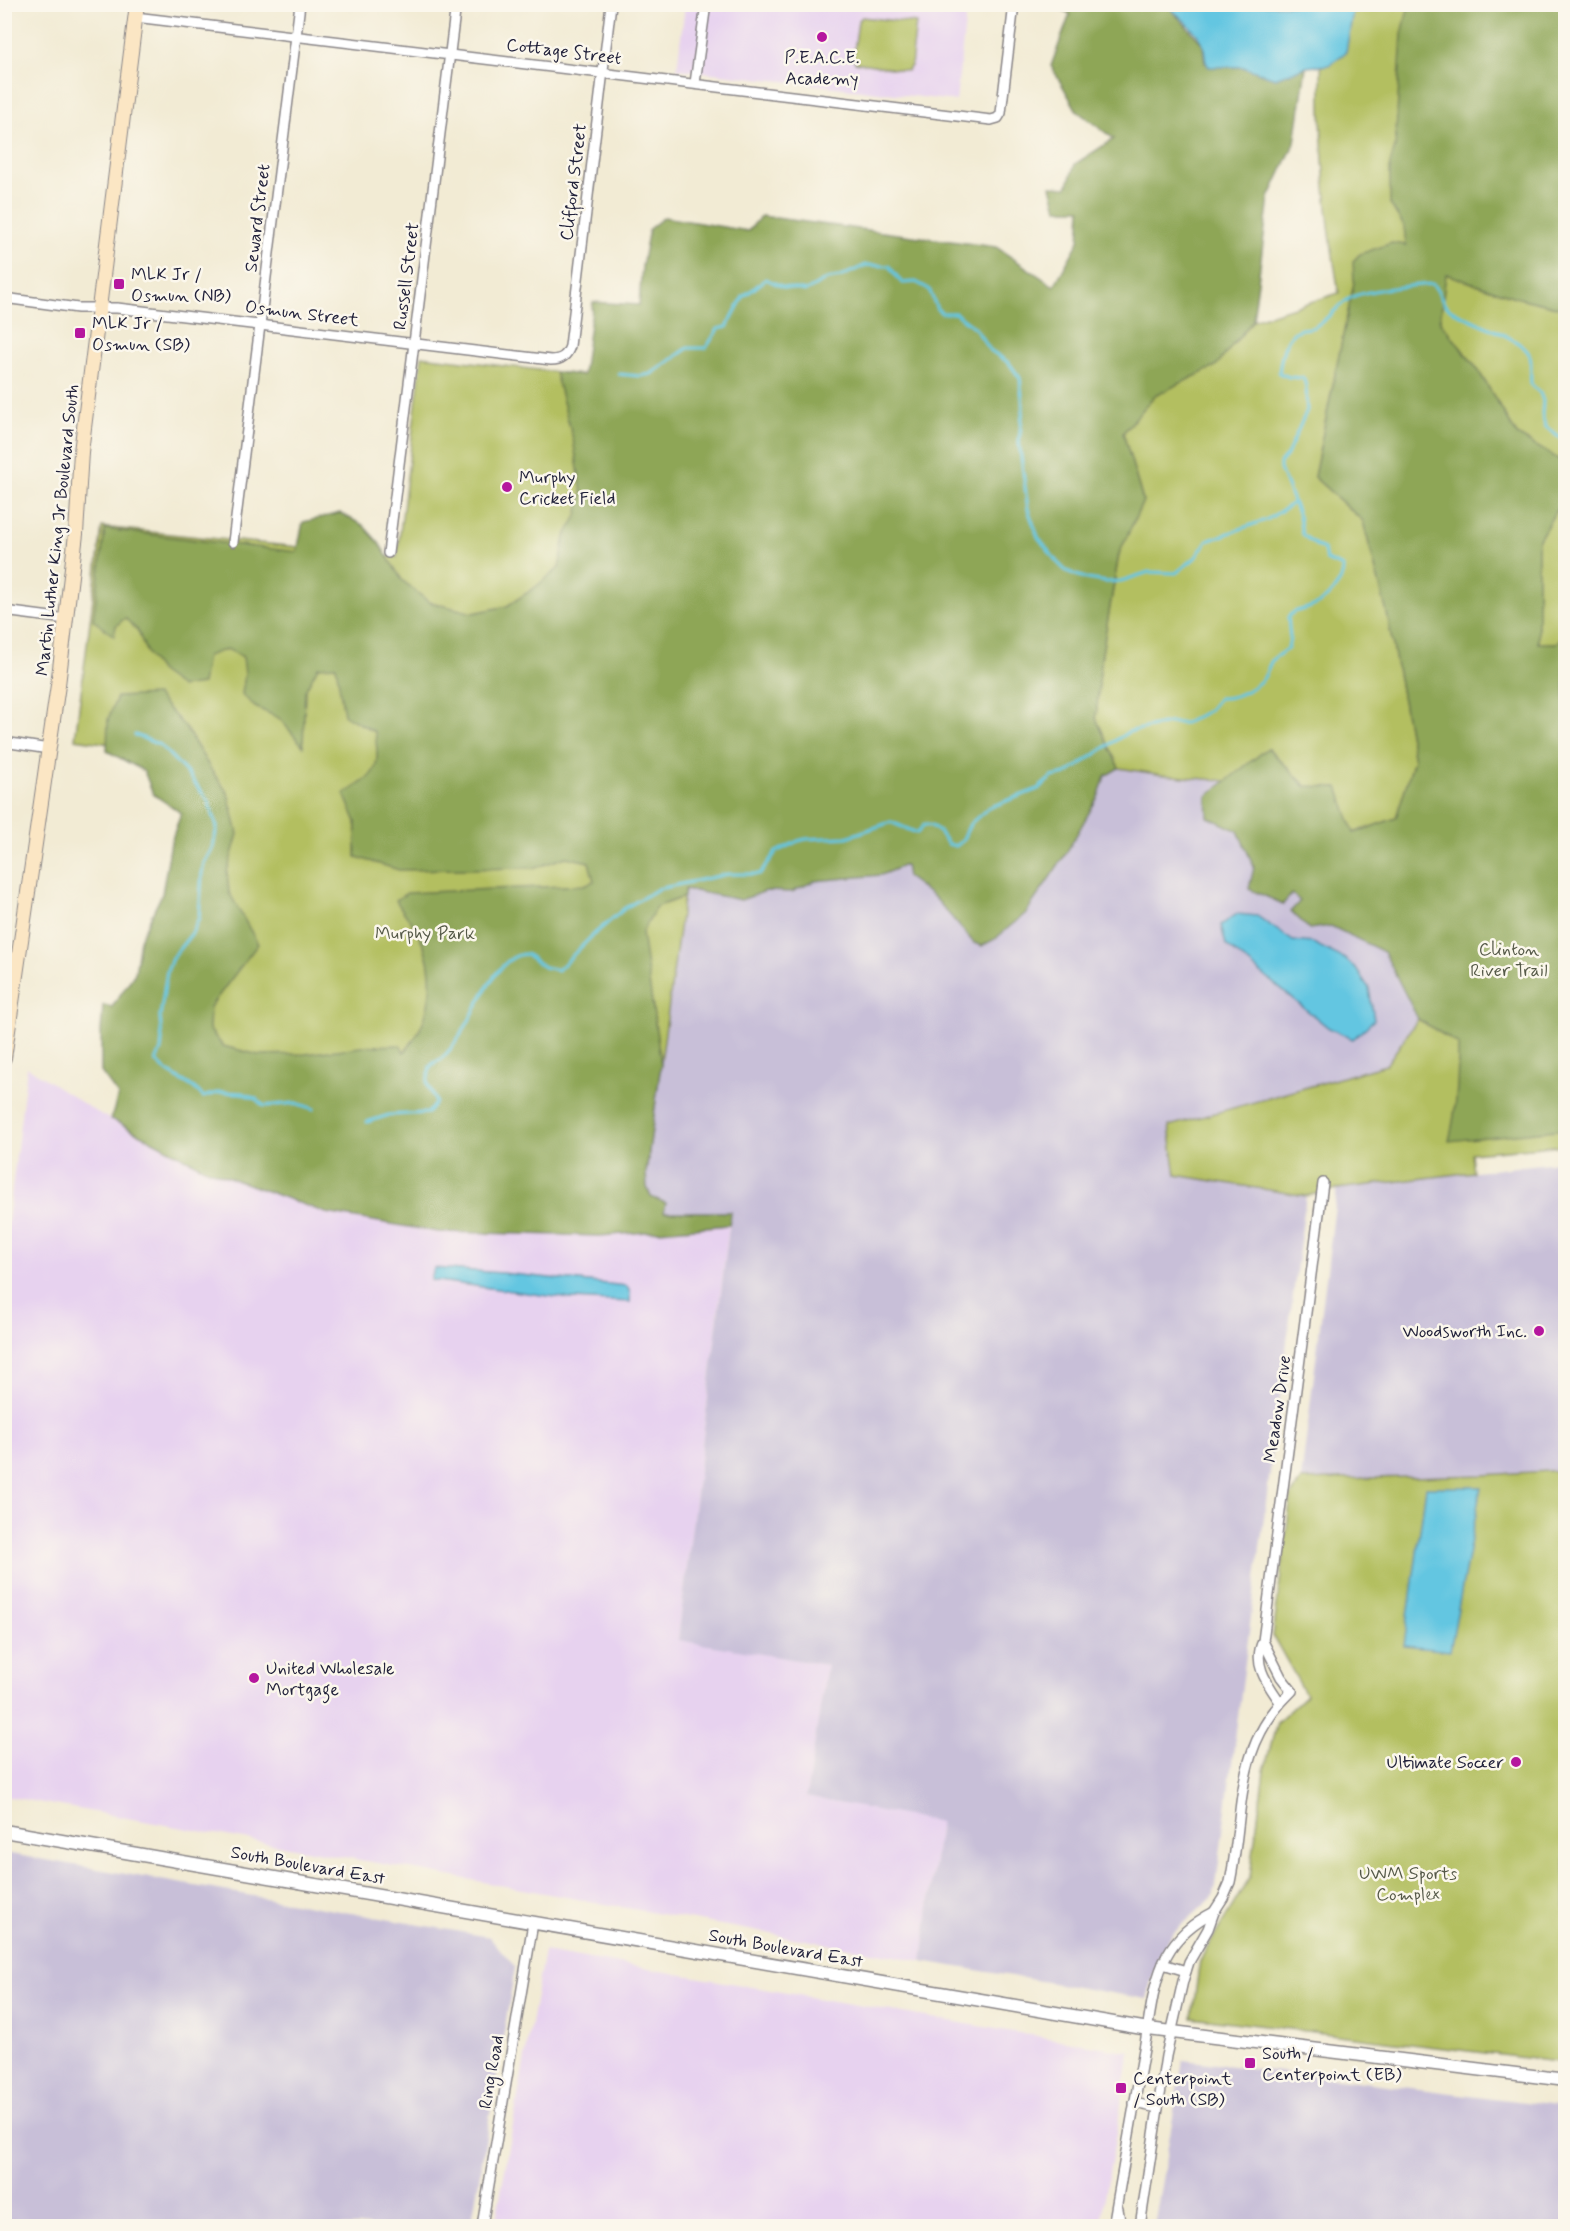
<svg xmlns="http://www.w3.org/2000/svg" width="1570" height="2231" font-family="Mynerve,sans-serif">
  <rect width="100%" height="100%" fill="#fbf7ec"/>
  <filter id="ink" filterUnits="userSpaceOnUse"><feTurbulence type="fractalNoise" baseFrequency=".0167" numOctaves="2"/><feDisplacementMap in="SourceGraphic" scale="12" xChannelSelector="R" yChannelSelector="G"/><feConvolveMatrix kernelMatrix="1 2 1 2 8 2 1 2 1" color-interpolation-filters="sRGB"/></filter>
  <filter id="wash" filterUnits="userSpaceOnUse"><feTurbulence type="fractalNoise" baseFrequency=".008" numOctaves="4" result="noise"/><feDisplacementMap in="SourceGraphic" scale="24" xChannelSelector="R" yChannelSelector="G"/><feGaussianBlur stdDeviation="1.35" result="paint"/><feColorMatrix in="noise" values="0 0 0 0 0 0 0 0 0 0 0 0 0 0 0 0 0 1.4 0 .05"/><feComposite in="paint" operator="in"/></filter>
  <g filter="url(#wash)">
    <rect width="100%" height="100%" fill="#f2ebd4"/>
    <g fill="#e7d2ef">
      <polygon points="685,5 967,5 956,101 677,69"/>
      <polygon points="27,1067 95,1111 204,1168 326,1213 438,1232 600,1236 729,1225 678,1639 827,1665 806,1797 940,1821 922,1961 5,1796 4,1254"/>
      <polygon points="544,1951 1130,2052 1100,2226 495,2226"/>
    </g>
    <g fill="#c8bfd8">
      <polygon points="1119,768 1163,775 1227,781 1207,796 1238,830 1254,867 1292,894 1331,926 1384,952 1418,1019 1386,1065 1169,1126 1176,1175 1306,1196 1216,1885 1213,1897 1172,1934 1161,1952 1151,1980 1147,1999 922,1961 940,1822 806,1797 827,1665 678,1640 731,1212 664,1212 651,1197 647,1187 646,1173 685,889 741,900 766,891 792,892 814,881 881,875 905,865 907,877 935,898 974,943 1065,855 1099,795 1105,776"/>
      <polygon points="1565,1161 1565,1470 1484,1475 1301,1480 1337,1189"/>
      <polygon points="5,1853 490,1937 515,1967 471,2226 5,2226"/>
      <polygon points="1183,2060 1565,2107 1565,2226 1154,2226"/>
    </g>
    <g fill="#b3bf61" stroke="#6a704e" stroke-width="1.5">
      <path d="M1325,5H1413L1406,172L1565,945V1145L1471,1153L1473,1172L1337,1189L1306,1196L1176,1175L1169,1126L1386,1065L1418,1019L1458,1044L1457,1004L1345,327L1314,477L1363,521L1387,613L1414,760L1396,818L1353,833L1268,748L1227,781L1163,775L1119,768L1096,718L1101,659L1119,554L1143,501L1123,433L1154,396L1216,366L1253,320L1339,293C1322,197 1316,102 1325,5Z"/>
      <polygon points="862,17 916,23 911,66 907,71 855,62 853,58 858,21"/>
      <polygon points="1445,274 1515,297 1565,309 1565,463 1517,435 1478,370 1440,321"/>
      <polygon points="422,356 638,382 725,591 643,1195 197,1119 196,756 75,739 102,527 397,557"/>
      <polygon points="1565,495 1565,635 1556,643 1538,644 1538,541"/>
      <polygon points="1565,1470 1565,2063 1192,2017 1200,1960 1250,1877 1264,1771 1277,1722 1306,1695 1273,1636 1291,1496 1301,1480 1484,1475"/>
    </g>
    <g fill="#8ea657" stroke="#586449" stroke-width="1.5">
      <path d="M1055,5H1167L1203,44L1205,63L1223,67H1243L1275,78L1306,67L1295,142L1269,198L1253,320L1216,366L1154,396L1123,433L1143,501L1119,554L1101,659L1096,718L1119,768L1105,776L1099,795L1065,855L1026,913L995,939L982,946L974,943L935,898L907,877L905,865L881,875L814,881L792,892L766,891L741,900L685,889L684,897L656,907L642,933L661,1064L646,1173L647,1187L651,1197L666,1203L664,1212H731L729,1225L600,1236L438,1232L326,1213L204,1168L111,1119L118,1095L101,1072V1031L103,1005L112,1007L135,973L140,939L162,894L171,842L181,813L153,794L144,771L107,751L108,719L117,697L156,695L185,727L212,771L228,793L238,834L227,872L229,892L258,944L210,1007L209,1029L223,1046L259,1055L305,1054L369,1046L400,1045L404,1052C435,1018 439,966 414,927C409,918 401,910 396,900L407,893L584,885L594,881L589,862L566,857L535,868L399,870L356,857V822L344,794C378,773 380,771 375,732L344,715L336,666L318,667L305,691L303,746L279,718L255,707L242,694L245,674L243,657L227,649L207,656L202,684L181,687L160,672L147,654L138,631L125,618L116,626L114,636L93,620L105,529L297,552L303,522L340,513L363,525L379,543L402,580L429,602L473,613L507,606L533,589L559,568L565,537L577,516L582,493L573,439L555,372L583,375L593,302L639,305L642,266L649,229L664,217L748,231L761,216L996,247L1054,286L1079,241L1081,209H1057L1051,186L1067,187L1075,164L1114,139L1077,111L1051,66L1070,14Z"/>
      <path d="M1409,5H1566L1565,309L1515,297L1446,274L1440,321L1478,370L1517,435L1565,463V495L1538,541V643H1556L1565,635V1129L1449,1141C1457,1109 1458,1077 1458,1044L1418,1019L1384,952L1331,926L1309,929L1291,911L1300,901L1292,894L1283,904L1249,889L1254,867L1238,831L1208,817L1207,796L1268,748L1305,786L1338,787L1354,833L1396,818L1414,760L1387,613L1363,521L1314,477L1354,282L1353,261L1360,254L1392,243L1406,245L1404,226L1390,204V164L1395,147L1402,34Z"/>
    </g>
    <g fill="#63c6e1" stroke="#42748e" stroke-width="1.5">
      <path d="M1167,5H1354L1346,52L1329,65L1306,67L1275,78L1243,67H1209C1203,60 1206,53 1203,44C1198,31 1177,15 1167,5Z"/>
      <polygon points="1237,914 1257,916 1293,941 1313,943 1345,959 1356,969 1369,988 1374,1020 1353,1039 1329,1028 1226,945 1221,925"/>
      <polygon points="434,1268 502,1273 627,1286 630,1293 630,1302 571,1299 431,1280"/>
      <polygon points="1426,1487 1481,1487 1450,1651 1404,1646"/>
    </g>
    <g fill="none" stroke-linecap="round" stroke-linejoin="round">
      <g stroke="#63c6e1" stroke-width="3">
        <polyline points="618,374 640,376 651,374 688,348 706,348 718,329 727,327 743,297 766,279 783,287 806,291 827,279 840,277 866,265 889,266 902,283 916,282 929,289 937,309 942,313 955,313 975,328 990,350 1009,363 1020,378 1023,407 1019,442 1028,509 1038,537 1057,562 1066,571 1087,579 1107,582 1121,581 1149,572 1176,573 1195,558 1207,541 1268,519 1293,503"/>
        <path d="M135,735L160,745L186,772L208,800L217,827L213,847L204,863L202,872L199,918L192,933L172,958L167,971L160,1017L162,1040L161,1050L156,1061C169,1078 193,1082 203,1097L221,1092L242,1093L256,1099L264,1106L296,1103L314,1109"/>
        <path d="M367,1122L389,1115L428,1113L436,1102L427,1083L430,1067C433,1062 436,1062 441,1059C449,1052 456,1042 461,1034C477,1011 496,954 526,954L544,967L558,970L593,935L625,908L658,889L728,874H760L776,852L798,841L806,839L847,837L891,822L917,833L924,825C937,824 941,836 948,844L956,846L962,841L970,824L988,808L1038,789L1052,777L1066,774L1128,732L1168,723H1185L1208,711L1219,698C1235,699 1251,690 1262,680C1267,675 1268,665 1273,659C1278,655 1283,652 1288,648L1290,638L1288,617C1294,610 1302,610 1311,607C1326,602 1344,583 1343,567L1326,560L1324,549L1317,546L1302,534L1299,516L1280,469V463L1287,455L1307,410C1305,399 1309,388 1303,378L1289,377L1279,373C1281,358 1284,334 1301,329C1305,328 1310,329 1314,327C1328,320 1337,306 1350,298C1363,290 1416,285 1432,284C1440,290 1440,301 1447,307C1464,320 1524,337 1530,356C1532,364 1530,375 1531,384L1540,393L1543,401L1542,414L1545,426L1566,443"/>
      </g>
    </g>
  </g>
  <g filter="url(#ink)">
    <g fill="none" stroke-linecap="round" stroke-linejoin="round">
      <g stroke="#8a8688" stroke-width="12">
        <g id="minor">
          <polyline points="135,17 991,120 998,118 1001,113 1014,4"/>
          <polyline points="695,83 706,4"/>
          <path d="M4,298L78,308H117L551,360C561,360 567,356 570,346L611,4"/>
          <polyline points="233,542 300,4"/>
          <polyline points="388,553 456,4"/>
          <polyline points="4,611 66,619"/>
          <polyline points="4,742 49,749"/>
          <path d="M1280,1702C1267,1683 1252,1664 1263,1641L1323,1183"/>
          <polyline points="1163,1964 1186,1971"/>
          <polyline points="1134,2103 1158,2108"/>
          <polyline points="1118,2209 1121,2226"/>
          <polyline points="482,2226 533,1923"/>
          <path d="M1113,2226C1123,2167 1134,2108 1144,2049C1150,2018 1152,1983 1167,1955C1178,1935 1194,1922 1214,1912"/>
          <path d="M1140,2226L1166,2056L1183,1981L1189,1962L1208,1929L1214,1912L1223,1898L1230,1882C1245,1810 1233,1747 1292,1691L1281,1677L1263,1641"/>
        </g>
      </g>
      <g stroke="#8a8688" stroke-width="15">
        <polyline id="tertiary" points="4,1831 1148,2029 1566,2080"/>
      </g>
      <g stroke="#8a8688" stroke-width="16">
        <polyline id="secondary" points="4,1058 58,685 76,534 81,452 137,4"/>
      </g>
      <use href="#minor" stroke="#fff" stroke-width="9"/>
      <use href="#tertiary" stroke="#fff" stroke-width="12"/>
      <use href="#secondary" stroke="#fbe6c4" stroke-width="14"/>
    </g>
  </g>
  <g fill="#b5179e" stroke="#fbf7ec" stroke-width="2">
    <circle cx="822" cy="37" r="6"/>
    <rect x="113" y="278" width="12" height="12" rx="3"/>
    <rect x="74" y="327" width="12" height="12" rx="3"/>
    <circle cx="507" cy="487" r="6"/>
    <circle cx="1539" cy="1331" r="6"/>
    <circle cx="254" cy="1678" r="6"/>
    <circle cx="1516" cy="1762" r="6"/>
    <rect x="1244" y="2057" width="12" height="12" rx="3"/>
    <rect x="1115" y="2082" width="12" height="12" rx="3"/>
  </g>
  <g text-anchor="middle" stroke-width="5" stroke-linejoin="round" paint-order="stroke">
    <g font-size="18" fill="#22223b" stroke="#fbf7ec">
      <text transform="translate(564 51) rotate(7)" y="6">Cottage Street</text>
      <text transform="translate(573 182) rotate(-83)" y="6">Clifford Street</text>
      <text transform="translate(257 218) rotate(-83)" y="6">Seward Street</text>
      <text transform="translate(406 276) rotate(-83)" y="6">Russell Street</text>
      <text transform="translate(302 313) rotate(7)" y="6">Osmun Street</text>
      <text transform="translate(57 530) rotate(-84)" y="6">Martin Luther King Jr Boulevard South</text>
      <text transform="translate(1277 1409) rotate(-82)" y="6">Meadow Drive</text>
      <text transform="translate(308 1865) rotate(10)" y="6">South Boulevard East</text>
      <text transform="translate(786 1948) rotate(10)" y="6">South Boulevard East</text>
      <text transform="translate(491 2072) rotate(-80)" y="6">Ring Road</text>
    </g>
    <g font-size="18" fill="#22223b" stroke="#fbf7ec" text-anchor="start">
      <text x="822" y="63" text-anchor="middle">P.E.A.C.E.<tspan x="822" dy="21">Academy</tspan></text>
      <text x="131" y="280">MLK Jr /<tspan x="131" dy="21">Osmun (NB)</tspan></text>
      <text x="92" y="329">MLK Jr /<tspan x="92" dy="21">Osmun (SB)</tspan></text>
      <text x="519" y="483">Murphy<tspan x="519" dy="21">Cricket Field</tspan></text>
      <text x="1527" y="1337" text-anchor="end">Woodsworth Inc.</text>
      <text x="266" y="1674">United Wholesale<tspan x="266" dy="21">Mortgage</tspan></text>
      <text x="1504" y="1768" text-anchor="end">Ultimate Soccer</text>
      <text x="1262" y="2059">South /<tspan x="1262" dy="21">Centerpoint (EB)</tspan></text>
      <text x="1133" y="2084">Centerpoint<tspan x="1133" dy="21">/ South (SB)</tspan></text>
    </g>
    <g font-size="18" fill="#555948" stroke="#fbf7ec">
      <text x="425" y="939">Murphy Park</text>
      <text x="1509" y="955">Clinton<tspan x="1509" dy="21">River Trail</tspan></text>
      <text x="1408" y="1879">UWM Sports<tspan x="1408" dy="21">Complex</tspan></text>
    </g>
  </g>
  <rect width="1570" height="2231" fill="none" stroke="#fbf7ec" stroke-width="24"/>
</svg>
